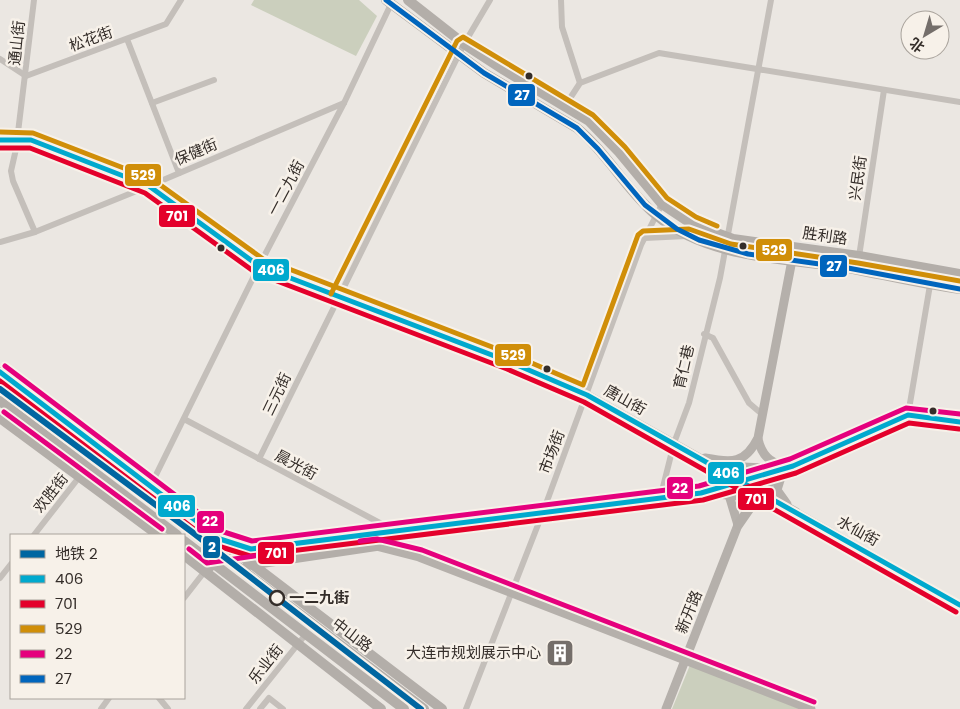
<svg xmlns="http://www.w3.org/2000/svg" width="960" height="709" font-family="Poppins,'Noto Sans SC',sans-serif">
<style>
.green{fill:#cbcfbd}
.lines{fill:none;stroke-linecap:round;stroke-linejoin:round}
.minor{stroke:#c4bfba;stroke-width:6}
.tertiary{stroke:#c4bfba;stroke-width:8}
.secondary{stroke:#b5b0ab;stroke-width:9}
.primary{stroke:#b3aea9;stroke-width:10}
.bus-1-casing{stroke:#f7f1e9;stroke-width:9}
.bus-2-casing{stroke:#f7f1e9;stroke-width:9}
.bus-3-casing{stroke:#f7f1e9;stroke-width:9}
.bus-4-casing{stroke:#f7f1e9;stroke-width:9}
.bus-5-casing{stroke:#f7f1e9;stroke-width:9}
.bus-1{stroke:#00a9ce;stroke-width:5}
.bus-2{stroke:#e4002b;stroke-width:5}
.bus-3{stroke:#d08e08;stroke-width:5}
.bus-4{stroke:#e5007d;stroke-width:5}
.bus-5{stroke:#0065bd;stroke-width:5}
.metro-1-casing{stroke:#f7f1e9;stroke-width:10}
.metro-1{stroke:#0066a1;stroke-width:6}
.bus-dot{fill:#342d29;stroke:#f7f1e9;stroke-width:2}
.stop-dot{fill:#f7f1e9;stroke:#342d29;stroke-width:2.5}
.labels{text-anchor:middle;stroke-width:5;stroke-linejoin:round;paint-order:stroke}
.street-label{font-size:15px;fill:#342d29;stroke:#f7f1e9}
.stop-label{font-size:15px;font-weight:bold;fill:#342d29;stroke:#f7f1e9;text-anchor:start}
.poi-label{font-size:15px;fill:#342d29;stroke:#f7f1e9;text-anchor:end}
.line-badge{stroke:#f7f1e9;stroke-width:2}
.badge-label{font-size:14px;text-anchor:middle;font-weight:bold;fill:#fff}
</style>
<rect width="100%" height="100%" fill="#ebe7e2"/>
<g class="green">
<polygon points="254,0 359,0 377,16 356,56 251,5"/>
<polygon points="690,665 800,709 672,709"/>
</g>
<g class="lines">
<g class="minor">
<polyline points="34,0 16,149 11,171 13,181 35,232"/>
<polyline points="561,0 562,27 580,83"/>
<polyline points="127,39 179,173"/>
<polyline points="0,59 26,76 166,24 181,0"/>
<polyline points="152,103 214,80"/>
<polyline points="565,106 580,83 659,53 960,102"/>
<polyline points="645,238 686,236"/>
<polyline points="0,242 35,232 149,186 344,103"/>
<polyline points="857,270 884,90"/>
<polyline points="704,334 713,338 749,403 763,415"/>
<polyline points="908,415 930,285"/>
<polyline points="184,419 395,531"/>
<polyline points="259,459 464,44 490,0"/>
<polyline points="149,489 259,266 344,103 392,2"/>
<polyline points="660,499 674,443 689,403 720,278 771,0"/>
<polyline points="34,535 87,467"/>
<polyline points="0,578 11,564"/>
<polyline points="184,598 205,571"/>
<polyline points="159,698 168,709"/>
<polyline points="101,709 109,698"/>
<polyline points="246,709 306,634"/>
<polyline points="260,709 269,698 283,709"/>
<polyline points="466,709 543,512 641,245 662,204"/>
</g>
<polyline class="tertiary" points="796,512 960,605"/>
<g class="secondary">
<polyline points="0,140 31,140 149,186 259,266 344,300 510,362 587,395 796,512"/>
<path d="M758 439C761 452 768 463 783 465"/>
<path d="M705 458C732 463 745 464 758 438L792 260"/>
<polyline points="724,466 763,468 779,467"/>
<polyline points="713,470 726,485 738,525"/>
<polyline points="785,473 781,477 777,490 787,504"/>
<polyline points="705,493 762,498"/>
<polyline points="376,546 419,557 811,709"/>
<polyline points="666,709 738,525"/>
</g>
<g class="primary">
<path d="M386 0 484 73 577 128C608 154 626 190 656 215 708 259 784 258 848 268 885 275 922 284 960 289"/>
<polyline points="408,0 464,44 504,70 589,121 619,152 662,204 692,224 733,239 859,256 960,274"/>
<polyline points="0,372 442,709"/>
<polyline points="0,385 424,709"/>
<polyline points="0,401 177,535"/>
<polyline points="0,418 158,535"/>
<polyline points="738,525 765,486 783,472"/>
<polyline points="184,541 404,709"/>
<polyline points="184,555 381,709"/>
<polyline points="248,565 376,546"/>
<polyline points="205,571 224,555 251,549 701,493 793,466 908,415 960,422"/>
</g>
<defs>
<g id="bus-1">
<polyline points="0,140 31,140 149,186 259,266 510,362 587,395 960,605"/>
<polyline points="0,372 220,539 251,549 701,493 793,466 908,415 960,422"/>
</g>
<g id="bus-2">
<polyline points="0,148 30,148 145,193 256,273 507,369 584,402 956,612"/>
<polyline points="0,381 215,545 250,556 703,500 796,473 909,423 959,429"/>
</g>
<g id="bus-3">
<polyline points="0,132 33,133 152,179 263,259 513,355 583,385 638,235 643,231 689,229 731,244 858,263 960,281"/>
<polyline points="331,294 457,41 463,37 593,115 625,147 667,198 696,217 717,226"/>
</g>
<g id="bus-4">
<polyline points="5,366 224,532 252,541 699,486 790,459 906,408 960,414"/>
<polyline points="4,412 162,529"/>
<polyline points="360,541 377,539 422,550 814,702"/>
<polyline points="189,549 207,563 275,553"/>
</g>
<polyline id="bus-5" points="386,0 484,73 577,128 598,149 645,205 677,229 699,240 748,254 848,268 960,289"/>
</defs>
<use href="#bus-1" class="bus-1-casing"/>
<use href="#bus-2" class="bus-2-casing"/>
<use href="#bus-3" class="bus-3-casing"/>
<use href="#bus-4" class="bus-4-casing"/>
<use href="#bus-5" class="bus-5-casing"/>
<use href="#bus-1" class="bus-1"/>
<use href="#bus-2" class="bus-2"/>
<use href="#bus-3" class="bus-3"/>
<use href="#bus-4" class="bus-4"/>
<use href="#bus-5" class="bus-5"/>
<defs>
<polyline id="metro-1" points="0,389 192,532 421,709"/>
</defs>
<use href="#metro-1" class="metro-1-casing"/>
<use href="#metro-1" class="metro-1"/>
</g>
<defs>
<symbol id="building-square" viewBox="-11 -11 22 22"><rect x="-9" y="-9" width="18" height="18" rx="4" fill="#746e6a" stroke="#f7f1e9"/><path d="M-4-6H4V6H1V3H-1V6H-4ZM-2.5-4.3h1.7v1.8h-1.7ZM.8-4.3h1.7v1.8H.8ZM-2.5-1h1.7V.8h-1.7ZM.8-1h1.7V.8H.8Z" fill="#fff"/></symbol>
</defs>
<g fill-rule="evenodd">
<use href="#building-square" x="544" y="637" width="32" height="32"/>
</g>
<g class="bus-dot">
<circle cx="529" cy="76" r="4.5"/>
<circle cx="743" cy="246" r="4.5"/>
<circle cx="221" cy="248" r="4.5"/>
<circle cx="547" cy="369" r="4.5"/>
<circle cx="933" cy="411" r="4.5"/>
</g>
<circle class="stop-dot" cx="277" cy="598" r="7"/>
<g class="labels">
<g class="street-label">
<text transform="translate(91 39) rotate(-20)" y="5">松花街</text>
<text transform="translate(17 43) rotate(-84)" y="5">通山街</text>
<text transform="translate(196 152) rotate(-23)" y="5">保健街</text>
<text transform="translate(858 178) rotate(-82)" y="5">兴民街</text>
<text transform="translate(286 188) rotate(-62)" y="5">一二九街</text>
<text transform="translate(825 236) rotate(8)" y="5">胜利路</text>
<text transform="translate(684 367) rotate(-77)" y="5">育仁巷</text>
<text transform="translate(277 394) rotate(-64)" y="5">三元街</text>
<text transform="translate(625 400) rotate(29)" y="5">唐山街</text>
<text transform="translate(552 452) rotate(-69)" y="5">市场街</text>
<text transform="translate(296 465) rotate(28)" y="5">晨光街</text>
<text transform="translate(51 493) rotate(-52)" y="5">欢胜街</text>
<text transform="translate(858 531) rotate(29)" y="5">水仙街</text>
<text transform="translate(689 612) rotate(-68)" y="5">新开路</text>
<text transform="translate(352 635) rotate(37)" y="5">中山路</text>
<text transform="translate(266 664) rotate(-52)" y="5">乐业街</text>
</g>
<g class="stop-label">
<text x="289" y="603">一二九街</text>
</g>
<g class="poi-label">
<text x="541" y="658">大连市规划展示中心</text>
</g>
</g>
<g class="line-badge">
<rect x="507" y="83" width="29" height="24" rx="5" fill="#0065bd"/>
<rect x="124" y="163" width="38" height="24" rx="5" fill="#d08e08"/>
<rect x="158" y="204" width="38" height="24" rx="5" fill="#e4002b"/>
<rect x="755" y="238" width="38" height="24" rx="5" fill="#d08e08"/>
<rect x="819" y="254" width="29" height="24" rx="5" fill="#0065bd"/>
<rect x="252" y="258" width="38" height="24" rx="5" fill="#00a9ce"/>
<rect x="494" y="343" width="38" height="24" rx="5" fill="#d08e08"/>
<rect x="707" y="461" width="38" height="24" rx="5" fill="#00a9ce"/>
<rect x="666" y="476" width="28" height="24" rx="5" fill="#e5007d"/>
<rect x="737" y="487" width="38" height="24" rx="5" fill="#e4002b"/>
<rect x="157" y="494" width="39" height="24" rx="5" fill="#00a9ce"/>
<rect x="196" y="510" width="29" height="24" rx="5" fill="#e5007d"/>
<rect x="202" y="535" width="19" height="24" rx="5" fill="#0066a1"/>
<rect x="257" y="541" width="38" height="24" rx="5" fill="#e4002b"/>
</g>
<g class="badge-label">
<text x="522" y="100">27</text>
<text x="143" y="180">529</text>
<text x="177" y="221">701</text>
<text x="774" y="255">529</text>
<text x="834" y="271">27</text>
<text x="271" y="275">406</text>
<text x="513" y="360">529</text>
<text x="726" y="478">406</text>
<text x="680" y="493">22</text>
<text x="756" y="504">701</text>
<text x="177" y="511">406</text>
<text x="210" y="526">22</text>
<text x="212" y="552">2</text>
<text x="276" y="558">701</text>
</g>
<rect x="10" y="534" width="175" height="165" fill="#f7f1e9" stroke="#a9a39c"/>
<rect x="20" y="550" width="25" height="8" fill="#0066a1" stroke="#a9a39c"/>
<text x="55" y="559" font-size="15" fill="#342d29">地铁 2</text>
<rect x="20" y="575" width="25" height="8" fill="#00a9ce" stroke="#a9a39c"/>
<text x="55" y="584" font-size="15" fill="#342d29">406</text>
<rect x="20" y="600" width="25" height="8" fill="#e4002b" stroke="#a9a39c"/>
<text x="55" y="609" font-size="15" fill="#342d29">701</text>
<rect x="20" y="625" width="25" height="8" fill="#d08e08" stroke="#a9a39c"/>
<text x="55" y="634" font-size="15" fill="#342d29">529</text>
<rect x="20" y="650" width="25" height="8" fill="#e5007d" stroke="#a9a39c"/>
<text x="55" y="659" font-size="15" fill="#342d29">22</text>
<rect x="20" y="675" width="25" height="8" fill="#0065bd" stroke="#a9a39c"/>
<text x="55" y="684" font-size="15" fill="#342d29">27</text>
<g transform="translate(925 35) rotate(218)"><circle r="24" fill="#f7f1e9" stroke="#a9a39c"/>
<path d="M0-4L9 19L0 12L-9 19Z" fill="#746e6a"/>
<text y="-8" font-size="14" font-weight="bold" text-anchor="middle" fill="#342d29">北</text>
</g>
</svg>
